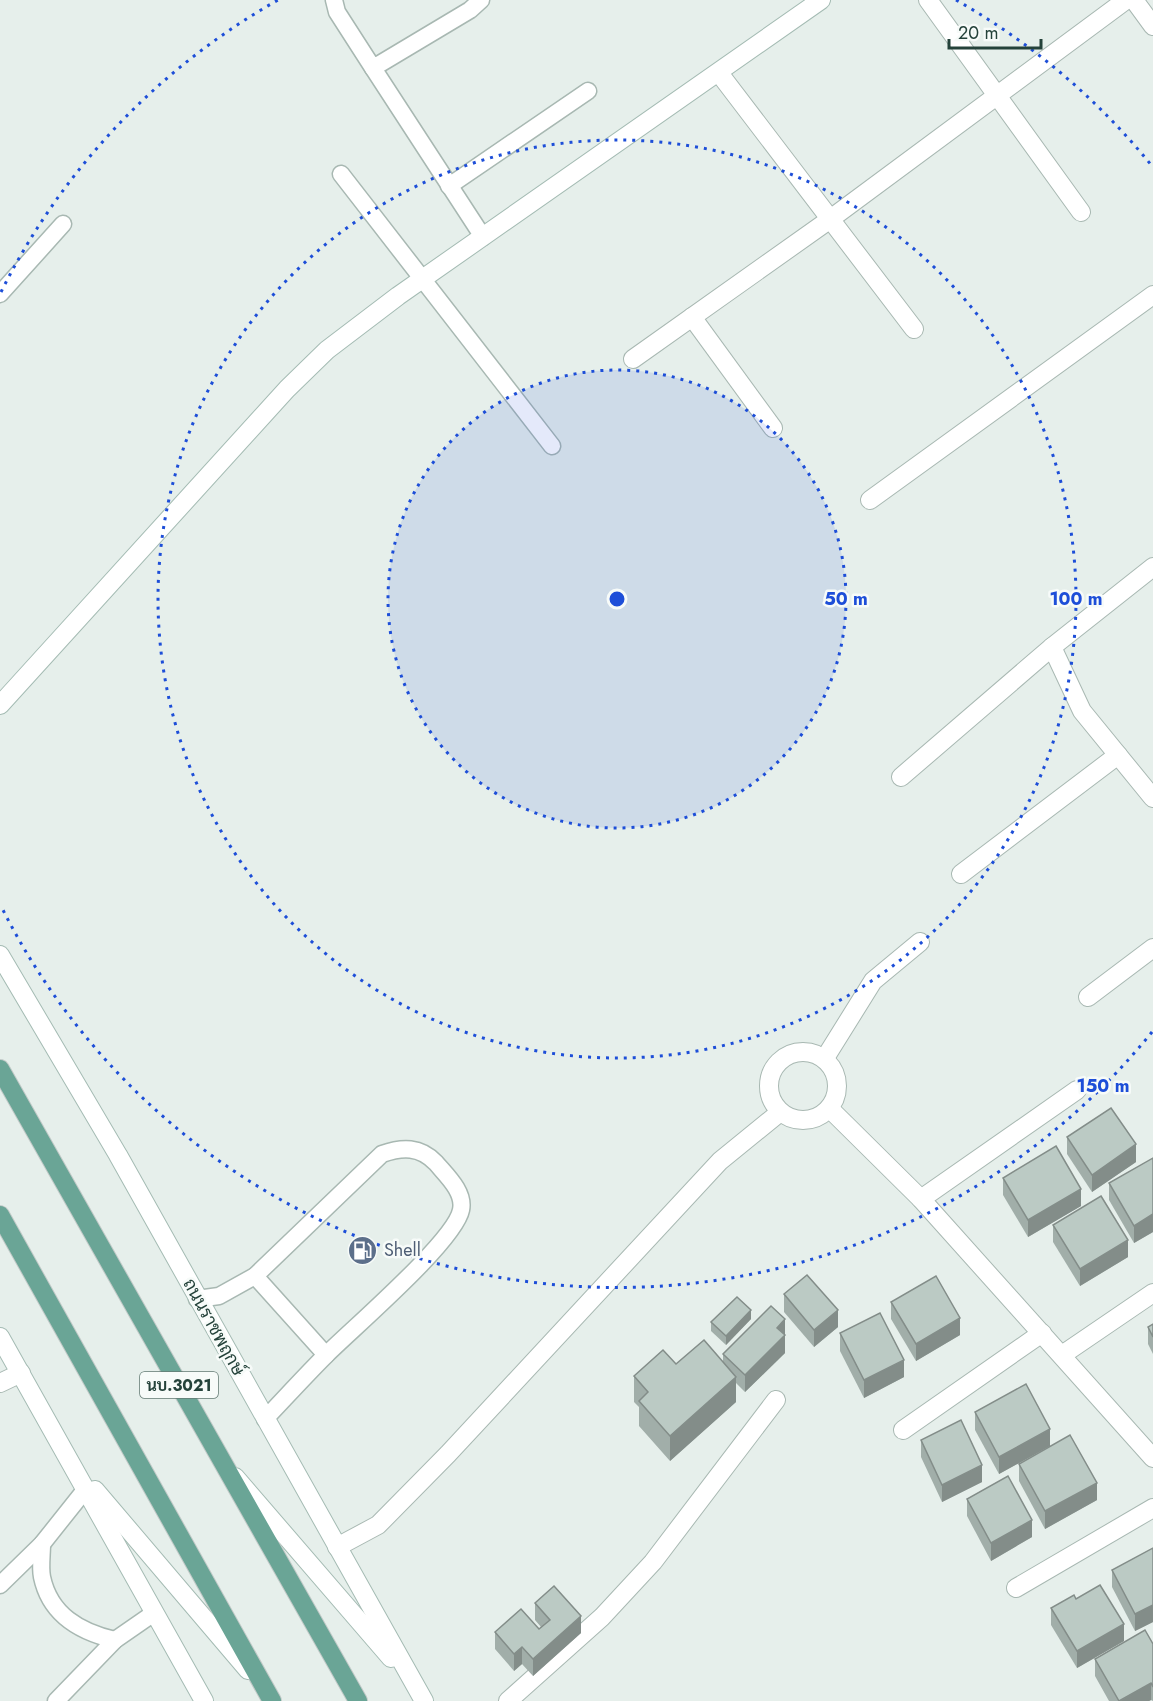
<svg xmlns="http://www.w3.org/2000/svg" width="1153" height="1701" font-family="Jost,Sarabun,sans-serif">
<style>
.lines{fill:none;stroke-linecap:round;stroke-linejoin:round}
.lane-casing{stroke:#a8b8b2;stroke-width:19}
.street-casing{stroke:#a8b8b2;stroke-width:20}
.secondary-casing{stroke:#a4bbb3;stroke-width:20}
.primary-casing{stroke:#c2cac8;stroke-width:20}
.lane{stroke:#fff;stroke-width:16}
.street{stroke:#fff;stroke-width:18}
.secondary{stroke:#fff;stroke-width:18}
.primary{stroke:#6aa596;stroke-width:18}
.wall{fill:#a1aea9}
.shaded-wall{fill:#838d89}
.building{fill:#bbcac4;stroke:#838d89;stroke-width:1.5}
.ring{fill:none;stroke:#1d4ed8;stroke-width:3;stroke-dasharray:3 6}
.labels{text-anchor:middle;stroke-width:5;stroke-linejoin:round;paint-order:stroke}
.shield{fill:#f7fbf9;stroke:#637a73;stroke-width:1.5}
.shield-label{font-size:16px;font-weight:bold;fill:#24423a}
.service-label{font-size:18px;fill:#4e5e75;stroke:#f7fbf9;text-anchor:start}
.street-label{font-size:18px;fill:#24423a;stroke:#f7fbf9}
.centre{fill:#1d4ed8;stroke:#f7fbf9;stroke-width:3}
.ring-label{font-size:18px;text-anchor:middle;font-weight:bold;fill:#1d4ed8;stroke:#f7fbf9;stroke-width:5;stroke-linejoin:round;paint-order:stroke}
</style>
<rect width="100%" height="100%" fill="#e6efeb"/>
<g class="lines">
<defs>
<g id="lane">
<polyline points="334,0 337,12 373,68 470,10 481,0"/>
<polyline points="373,68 483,237"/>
<polyline points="341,174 552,446"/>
<polyline points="449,186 588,91"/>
<polyline points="0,294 63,224"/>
<polyline points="255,1276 326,1355"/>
<path d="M197 1299 219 1296 255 1276 382 1154C402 1147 420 1146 436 1163 446 1175 465 1192 461 1210 455 1241 352 1329 325 1356 305 1376 285 1398 265 1419"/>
<path d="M42 1544C42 1554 40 1567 42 1577 50 1615 80 1632 115 1640"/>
<polyline points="0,1585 42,1544 85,1490"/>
<polyline points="56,1701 115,1640 154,1613"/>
</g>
<g id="street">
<polyline points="928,0 1081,212"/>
<polyline points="1134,0 1153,26"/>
<polyline points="719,73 914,329"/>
<polyline points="692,317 773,428"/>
<polyline points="633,359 829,220 1126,0"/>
<polyline points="870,500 1153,295"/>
<polyline points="1052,647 1082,711 1153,798"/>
<polyline points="901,777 1052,647 1153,567"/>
<polyline points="961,874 1118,755"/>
<polyline points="1088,997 1153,948"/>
<circle cx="803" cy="1086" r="34"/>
<polyline points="825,1058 873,981 920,942"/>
<polyline points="830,1109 921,1199 1153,1458"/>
<polyline points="921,1199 1077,1090"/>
<polyline points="1062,1355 1153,1293"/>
<polyline points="0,1383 21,1373"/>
<polyline points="903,1430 1042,1333"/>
<polyline points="337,1547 378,1525 448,1454 720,1161 779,1113"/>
<polyline points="1016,1588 1153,1508"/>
<polyline points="508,1701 602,1617 653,1562 776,1400"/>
</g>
<g id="secondary">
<polyline points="0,705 287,389 327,350 398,296 821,0"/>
<polyline points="0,955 118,1155 424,1701"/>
<polyline points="0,1337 204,1701"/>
<polyline points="235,1477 391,1658"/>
<polyline points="95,1490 248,1670"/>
</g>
<g id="primary">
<polyline points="0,1069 358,1701"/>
<polyline points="0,1215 272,1701"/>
</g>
</defs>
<use href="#lane" class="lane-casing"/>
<use href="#street" class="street-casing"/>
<use href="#secondary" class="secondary-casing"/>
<use href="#primary" class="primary-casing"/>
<use href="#lane" class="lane"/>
<use href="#street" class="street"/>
<use href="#secondary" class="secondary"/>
<use href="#primary" class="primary"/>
</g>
<g class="wall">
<polygon points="1067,1137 1136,1162 1092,1192 1067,1154"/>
<polygon points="1153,1158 1153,1232 1134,1243 1109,1200 1109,1183"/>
<polygon points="1003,1178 1081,1206 1028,1237 1003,1195"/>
<polygon points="1053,1225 1128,1257 1080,1286 1053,1242"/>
<polygon points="784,1294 838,1327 814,1347 784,1312"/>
<polygon points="891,1302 960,1335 916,1361 891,1319"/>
<polygon points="751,1319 726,1345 711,1331 711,1322"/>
<polygon points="785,1319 785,1353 745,1392 736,1383 736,1402 670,1461 639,1426 639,1407 634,1402 634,1376 676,1364 723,1362 723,1354"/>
<polygon points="1153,1324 1153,1354 1148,1344 1148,1327"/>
<polygon points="840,1333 904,1377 864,1398 840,1351"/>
<polygon points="975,1412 1050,1446 999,1474 975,1430"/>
<polygon points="921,1440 982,1482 942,1502 921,1457"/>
<polygon points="1019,1464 1097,1500 1045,1529 1019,1481"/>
<polygon points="967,1499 1032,1537 991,1561 967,1516"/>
<polygon points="1153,1548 1153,1622 1135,1631 1112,1587 1112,1570"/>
<polygon points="1076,1599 1124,1641 1077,1668 1051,1625 1051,1608"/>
<polygon points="535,1603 581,1633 533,1676 522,1664 514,1671 495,1649 495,1632 539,1629 541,1627 535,1620"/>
<polygon points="1153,1644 1153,1701 1151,1700 1149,1701 1109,1701 1095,1676 1095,1659"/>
</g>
<g class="shaded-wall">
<polygon points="1136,1144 1136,1162 1092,1192 1092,1175"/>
<polygon points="1081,1189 1081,1206 1028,1237 1028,1220"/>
<polygon points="1153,1214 1153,1232 1134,1243 1134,1226"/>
<polygon points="1128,1240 1128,1257 1080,1286 1080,1269"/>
<polygon points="751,1310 751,1319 726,1345 726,1336"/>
<polygon points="838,1310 838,1327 814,1347 814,1330"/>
<polygon points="960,1318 960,1335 916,1361 916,1344"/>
<polygon points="785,1319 785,1353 745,1392 745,1375 777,1328"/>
<polygon points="904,1360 904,1377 864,1398 864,1380"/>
<polygon points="736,1377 736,1402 670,1461 670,1436"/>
<polygon points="1050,1429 1050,1446 999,1474 999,1457"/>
<polygon points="982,1465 982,1482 942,1502 942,1485"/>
<polygon points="1097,1483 1097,1500 1045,1529 1045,1511"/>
<polygon points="1032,1520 1032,1537 991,1561 991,1543"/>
<polygon points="1153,1605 1153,1622 1135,1631 1135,1614"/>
<polygon points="581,1616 581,1633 533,1676 533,1659"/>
<polygon points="1124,1624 1124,1641 1077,1668 1077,1651"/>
<polygon points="522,1647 522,1664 514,1671 514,1654"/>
<polygon points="1151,1683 1151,1700 1149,1701 1120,1701"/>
</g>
<g class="building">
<polygon points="1111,1108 1136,1144 1092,1175 1067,1137"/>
<polygon points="1056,1146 1081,1189 1028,1220 1003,1178"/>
<polygon points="1153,1158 1153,1214 1134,1226 1109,1183"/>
<polygon points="1101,1196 1128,1240 1080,1269 1053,1225"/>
<polygon points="807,1275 838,1310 814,1330 784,1294"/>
<polygon points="936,1276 960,1318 916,1344 891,1302"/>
<polygon points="737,1297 751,1310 726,1336 711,1322"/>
<polygon points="771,1306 785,1319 777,1328 785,1335 745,1375 723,1354"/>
<polygon points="880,1313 904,1360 864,1380 840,1333"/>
<polygon points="1153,1324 1153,1337 1148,1327"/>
<polygon points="704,1340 736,1377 670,1436 639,1401 648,1392 634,1376 663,1350 676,1364"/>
<polygon points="1026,1384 1050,1429 999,1457 975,1412"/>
<polygon points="961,1420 982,1465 942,1485 921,1440"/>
<polygon points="1070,1435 1097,1483 1045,1511 1019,1464"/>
<polygon points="1008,1476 1032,1520 991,1543 967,1499"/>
<polygon points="1153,1548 1153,1605 1135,1614 1112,1570"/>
<polygon points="1100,1585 1124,1624 1077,1651 1051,1608 1074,1595 1076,1599"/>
<polygon points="554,1586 581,1616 533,1659 522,1647 514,1654 495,1632 521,1609 539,1629 550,1620 535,1603"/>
<polygon points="1145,1630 1153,1644 1153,1687 1151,1683 1119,1701 1095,1659"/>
</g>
<circle cx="617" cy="599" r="229" fill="#1d4ed8" fill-opacity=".12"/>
<g class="ring">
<circle cx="617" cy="599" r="229"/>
<circle cx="617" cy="599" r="459"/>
<path d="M1152 1032A688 688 0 0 1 1 906M1 292A688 688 0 0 1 278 0M956 0A688 688 0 0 1 1152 166"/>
</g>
<defs>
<symbol id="fuel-disc" viewBox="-11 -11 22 22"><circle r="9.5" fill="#5c6f8a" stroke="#f7fbf9"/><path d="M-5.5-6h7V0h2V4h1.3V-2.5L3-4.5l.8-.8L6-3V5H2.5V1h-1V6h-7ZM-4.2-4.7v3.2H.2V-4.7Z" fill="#fff"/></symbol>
</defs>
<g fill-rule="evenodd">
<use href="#fuel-disc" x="346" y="1234" width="33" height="33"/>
</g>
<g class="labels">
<rect class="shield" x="140" y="1372" width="78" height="26" rx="4.5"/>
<g class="shield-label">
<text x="179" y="1391">นบ.3021</text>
</g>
<g class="service-label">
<text x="384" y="1256">Shell</text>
</g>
<g class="street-label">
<text transform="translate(214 1327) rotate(61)" y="6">ถนนราชพฤกษ์</text>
</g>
</g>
<circle cx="617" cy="599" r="9" class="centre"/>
<g class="ring-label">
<text x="846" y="605">50 m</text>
<text x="1076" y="605">100 m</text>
<text x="1103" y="1092">150 m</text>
</g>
<path d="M949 39v9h92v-9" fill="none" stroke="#24423a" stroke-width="3"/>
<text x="958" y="39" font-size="18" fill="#24423a" stroke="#f7fbf9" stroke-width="4.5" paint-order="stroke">20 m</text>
</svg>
